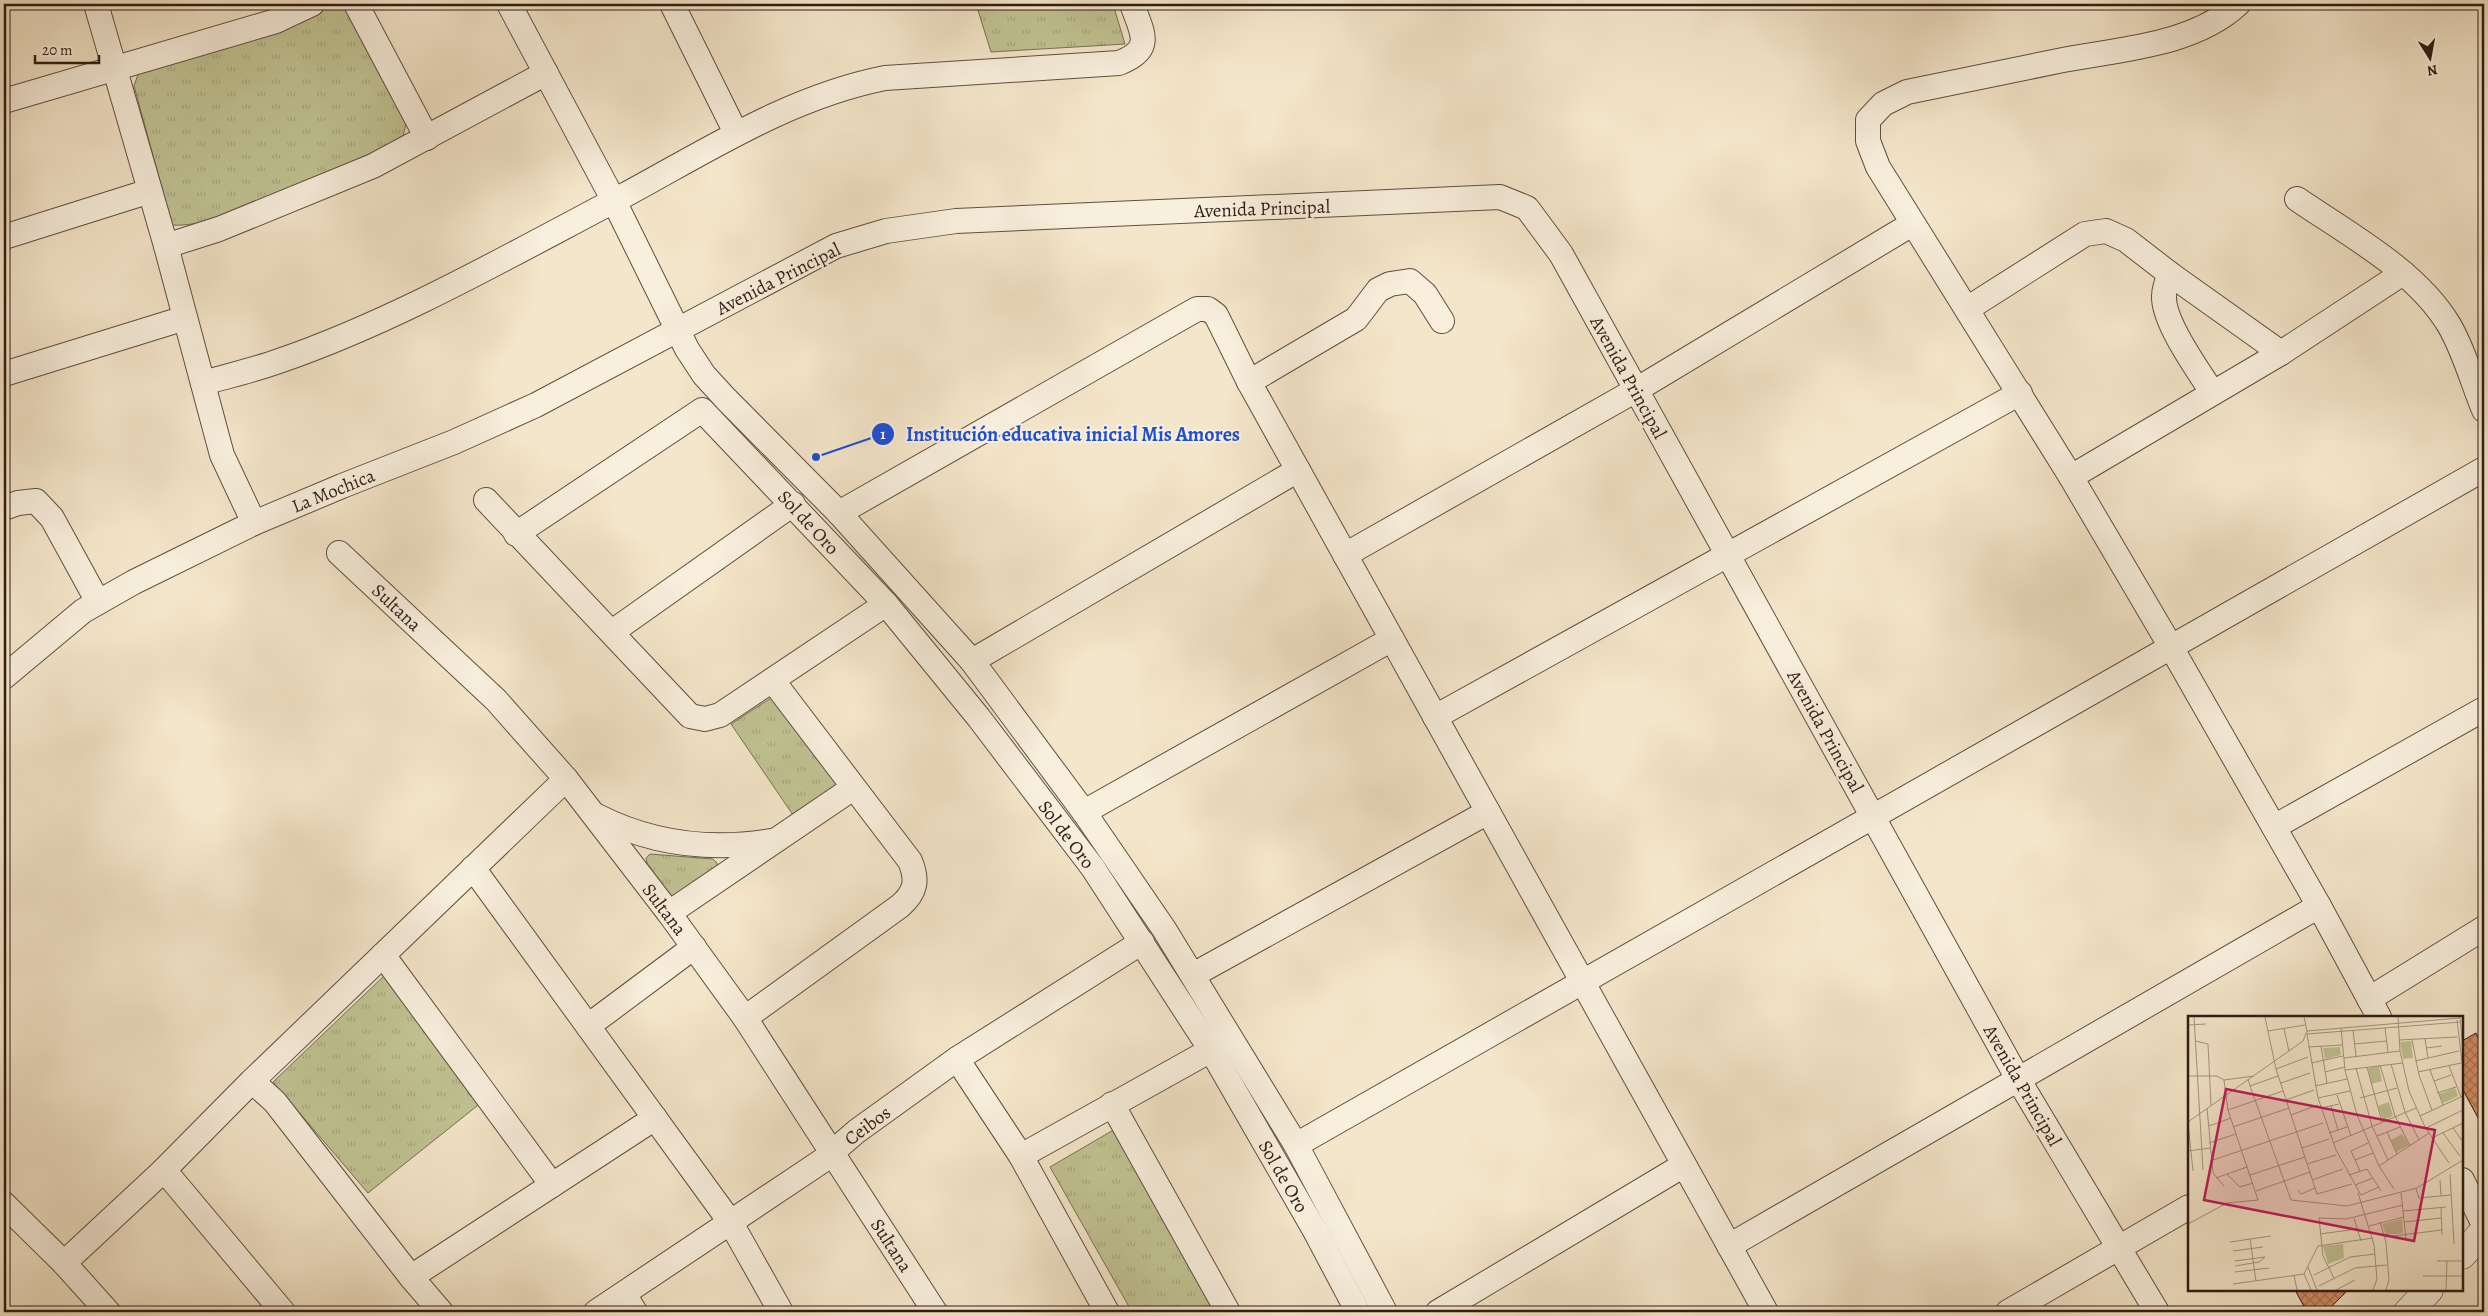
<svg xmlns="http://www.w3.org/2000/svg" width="2488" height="1316" font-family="Alegreya,serif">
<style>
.park{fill:url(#park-tufts);stroke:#787052}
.building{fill:url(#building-cross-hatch);stroke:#301c12}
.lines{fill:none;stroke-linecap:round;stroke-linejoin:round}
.street-casing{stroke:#614e40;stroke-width:26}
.secondary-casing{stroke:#301c12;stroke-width:29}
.street{stroke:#f8efdd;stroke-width:24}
.secondary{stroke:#f8efdd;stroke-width:28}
.labels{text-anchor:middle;stroke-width:4;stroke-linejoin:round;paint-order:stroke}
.street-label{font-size:19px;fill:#301c12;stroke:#f8efdd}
.inset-road{fill:none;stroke:#a69580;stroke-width:1}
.view{fill:#c2185b;fill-opacity:0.15;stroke:#c2185b;stroke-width:2.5}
.inset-edge{fill:none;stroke:#301c12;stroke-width:2.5}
.leader{fill:none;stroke:#1d4ed8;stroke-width:2}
.callout-dot{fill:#1d4ed8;stroke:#f8efdd;stroke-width:2}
.mark-label{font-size:15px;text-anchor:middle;font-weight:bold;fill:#fff}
.callout-label{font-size:20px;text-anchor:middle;font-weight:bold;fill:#1d4ed8;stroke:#f8efdd;stroke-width:4;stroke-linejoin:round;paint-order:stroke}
</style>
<defs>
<pattern id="park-tufts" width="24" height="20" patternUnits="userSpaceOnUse" patternTransform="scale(1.25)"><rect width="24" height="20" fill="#c1c393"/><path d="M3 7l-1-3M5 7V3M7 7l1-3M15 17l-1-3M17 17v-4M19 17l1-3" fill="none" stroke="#a6a77e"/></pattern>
<pattern id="building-cross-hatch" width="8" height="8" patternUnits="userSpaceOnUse" patternTransform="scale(1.25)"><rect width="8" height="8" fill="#d28e67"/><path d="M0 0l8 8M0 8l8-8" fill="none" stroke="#ab7353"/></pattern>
</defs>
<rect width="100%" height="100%" fill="#f4e6ca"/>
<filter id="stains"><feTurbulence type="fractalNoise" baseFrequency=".004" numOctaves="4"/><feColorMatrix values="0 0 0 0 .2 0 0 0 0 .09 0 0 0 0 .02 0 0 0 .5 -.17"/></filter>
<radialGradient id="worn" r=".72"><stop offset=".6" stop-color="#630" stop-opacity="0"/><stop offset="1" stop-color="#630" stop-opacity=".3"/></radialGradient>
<g class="park">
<path d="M333 4 345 5 406 124 402 140C354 161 306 182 257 202 231 212 201 227 172 225L134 86 140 69 280 29Z"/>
<polygon points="976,4 1113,4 1125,44 991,52"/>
<polygon points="771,698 840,782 793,815 731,724"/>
<polygon points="650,854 713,859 717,863 717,869 673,896 669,895 647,863 646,858"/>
<polygon points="386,974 482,1102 368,1193 273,1082"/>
<polygon points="1122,1125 1228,1312 1132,1312 1050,1167"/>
</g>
<g class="building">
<polygon points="2476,1033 2484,1049 2484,1129 2462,1088 2462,1041"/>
<polygon points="2295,1290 2348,1290 2326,1312 2307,1312"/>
</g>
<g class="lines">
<defs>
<g id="street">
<polyline points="96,4 166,246 222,455 254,523"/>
<polyline points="356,4 427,138"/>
<polyline points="509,4 614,201 687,349 704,375 726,399 839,513 972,661 1084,812 1164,929 1296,1145 1385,1312"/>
<polyline points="672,4 736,133"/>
<path d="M2238 4C2194 45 2121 49 2063 60 2011 71 1959 81 1907 92L1883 104 1868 120V141L1878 167 2071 477 2171 647 2319 906 2379 1017"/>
<polyline points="4,101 276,21 312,4"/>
<path d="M2297 199C2348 234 2417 271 2449 325 2464 350 2473 384 2484 410"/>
<polyline points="4,237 150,191"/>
<polyline points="166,246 219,229 373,166 546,73"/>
<path d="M2170 274C2167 281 2164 288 2164 296 2163 322 2198 370 2212 392"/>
<polyline points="1967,309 2085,234 2106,231 2126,240 2170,274 2281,353"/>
<polyline points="4,374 185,318"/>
<polyline points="1249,382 1356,319 1378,290 1390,284 1410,281 1425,294 1442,321"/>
<path d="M203 383C228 376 254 370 279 361 398 320 514 253 625 195 710 149 790 97 885 78L1119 63C1155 49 1142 33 1132 4"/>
<polyline points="2071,477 2281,353 2403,273"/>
<polyline points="486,500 690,716 705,719 720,715 886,604"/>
<polyline points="4,508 18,503 36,501 52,518 98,602"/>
<polyline points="839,513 1197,309 1208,309 1216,315 1249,382 1766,1312"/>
<polyline points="516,534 702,410 886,604 979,718 1093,868 1211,1050 1314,1229 1358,1312"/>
<polyline points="339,553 496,700 566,779 669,913 745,1018 935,1312"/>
<polyline points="1345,555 1636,390 1912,224"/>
<polyline points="612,632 793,504"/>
<polyline points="972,661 1298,470"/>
<polyline points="4,677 83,611 134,582 254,523 342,486 454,442 536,405 836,246 886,231 956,221 1500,197 1527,208 1561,254 2018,1079 2157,1312"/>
<polyline points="1435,717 2020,393"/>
<polyline points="1084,812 1392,639"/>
<path d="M597 816C652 844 710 851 771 841"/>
<polyline points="2274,827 2484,709"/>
<polyline points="473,868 731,1223 781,1312"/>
<polyline points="669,913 853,788"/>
<polyline points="383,955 552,1185"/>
<polyline points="1193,975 1488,812"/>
<polyline points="2369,999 2484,928"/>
<path d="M745 1018 900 906C916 892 918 880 910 861L773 681"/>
<polyline points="588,1026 694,947"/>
<polyline points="957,1059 1021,1156 1107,1312"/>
<polyline points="252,1081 275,1102 411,1277 441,1312"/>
<polyline points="1112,1104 1228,1312"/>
<polyline points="1296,1145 2484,469"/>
<polyline points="1021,1156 1211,1050"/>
<polyline points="164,1170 283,1312"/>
<polyline points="2462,1180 2484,1225"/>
<polyline points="4,1204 64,1263 108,1312"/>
<polyline points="1729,1246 2319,906"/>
<polyline points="64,1263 164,1170 252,1081 566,779"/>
<polyline points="411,1277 655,1118"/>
<polyline points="624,1294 635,1312"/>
<polyline points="596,1312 822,1161 857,1131 957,1059 1142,942"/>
<polyline points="1438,1312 1684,1165"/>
<polyline points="2008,1312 2189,1207"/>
</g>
<g id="secondary">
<polyline points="2462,1255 2484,1231"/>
<polyline points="2408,1312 2429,1290"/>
</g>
</defs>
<use href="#street" class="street-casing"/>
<use href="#secondary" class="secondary-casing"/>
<use href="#street" class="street"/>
<use href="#secondary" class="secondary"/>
</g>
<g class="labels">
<g class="street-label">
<text transform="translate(1262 208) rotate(-2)" y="7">Avenida Principal</text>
<text transform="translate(778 278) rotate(-27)" y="7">Avenida Principal</text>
<text transform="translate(1629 377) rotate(61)" y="7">Avenida Principal</text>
<text transform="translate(333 490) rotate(-22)" y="7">La Mochica</text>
<text transform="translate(809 522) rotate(47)" y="7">Sol de Oro</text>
<text transform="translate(397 607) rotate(43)" y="7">Sultana</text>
<text transform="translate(1826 731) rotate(61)" y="7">Avenida Principal</text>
<text transform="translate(1067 834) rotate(53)" y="7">Sol de Oro</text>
<text transform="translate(665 909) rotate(53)" y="7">Sultana</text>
<text transform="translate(2023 1085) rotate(60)" y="7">Avenida Principal</text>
<text transform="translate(867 1125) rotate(-37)" y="7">Ceibos</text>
<text transform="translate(1284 1176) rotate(60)" y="7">Sol de Oro</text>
<text transform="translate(892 1245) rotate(57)" y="7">Sultana</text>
</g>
</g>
<g transform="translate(2188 1016)">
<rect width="275" height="275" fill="#f4e6ca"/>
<path d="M223 25 225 42 215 43 212 26ZM152 31 153 39 137 43 135 32ZM191 50 194 65 183 68 180 52ZM267 72 270 80 255 87 251 78ZM201 86 205 100 195 104 190 90ZM214 118 221 129 209 136 203 124ZM214 203 215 217 198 219 194 208ZM155 228 156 242 140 248 135 230Z" fill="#c1c393"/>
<path class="inset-road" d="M6 1 15 154M77 1 88 53 129 178 164 168M116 1 119 15 272 2M210 1 212 35 221 75 237 111 261 147M272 1 275 34M269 4 275 54M0 9 18 8M153 12 157 54 169 99 191 150 206 173M197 12 200 36M96 13 101 35M165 14 168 40M80 15 117 9M237 23 240 42M211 24 269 21M224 24 231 59 244 94M7 25 20 28 23 89M166 28 199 25M133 30 139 67M120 31 154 29M238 32 254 30M156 42 212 35M227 45 271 35M123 47 155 40M203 48 217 96 231 124M192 49 207 100 222 130M261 50 273 81M179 51 194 106M168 52 184 110 200 144M88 53 120 41M157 54 215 47M242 54 255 89M137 56 157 51M230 56 273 47M60 63 62 70 90 60M246 65 263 59M93 67 122 57M62 70 103 184 159 190 229 172 275 144M127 70 159 63M249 77 268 71M149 79 163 120M130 82 162 75M172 82 209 72M98 84 126 74M143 90 150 114M0 91V60H29L36 64 66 60M19 92 25 157 36 170M133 92 151 88M40 94 95 75M103 99 130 89M232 100 275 80M0 106 115 25 119 15M0 107 5 155M21 110 43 102M45 111 101 92M238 112 275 94M265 112 275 126M199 116 209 138M141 117 159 111M255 117 272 140M189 120 212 111M244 122 275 107M21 127 48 118M145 127 228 92M114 132 141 123M0 135 22 132M167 144 185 137M22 145 135 107M119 148 148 139M191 150 241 117M172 155 163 135 180 127M39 158 52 171 65 167M262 158 266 228M62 159 117 141M161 159 179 153 193 175M28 162 59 151M124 164 155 153M252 164 253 180M167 169 185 162M191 171 173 179 148 134 130 82 119 18 273 6M228 173 231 182 263 179M110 174 113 178 127 172M68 175 122 156M170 177 186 229 189 263 185 274M213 177 218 223M253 191 254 219M215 195 258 191M166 202 173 225M192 206 198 226 201 264 198 274M216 206 253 202M0 208 39 187 70 184 40 94 36 64M181 210 216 201M132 218 169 213M197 221 254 214M62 223 68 265M42 226 83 220M45 235 75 231M47 245 77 241M249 245H275M47 250 71 246 77 241M120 251 129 274M47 256 81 252M116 258 123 274M106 259 109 274M126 259 162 241 187 238M235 260H275M146 262 135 240 131 202 158 203 215 189M45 268 116 258 130 230 185 222M131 270 167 252 199 249M148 274 167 264M258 274 259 245"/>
<path class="view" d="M38 73 247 114 226 225 16 184Z"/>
<rect width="275" height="275" class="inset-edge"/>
</g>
<path class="leader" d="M816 457L883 434"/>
<g class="callout-dot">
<circle cx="816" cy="457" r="5"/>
<circle cx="883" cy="434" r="12"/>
</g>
<g class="mark-label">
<text x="883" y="439">1</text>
</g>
<g class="callout-label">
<text x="1073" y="441">Institución educativa inicial Mis Amores</text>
</g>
<rect width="2488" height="1316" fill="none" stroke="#f4e6ca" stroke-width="20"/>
<rect x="5" y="5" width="2478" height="1306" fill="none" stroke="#301c12" stroke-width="2.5"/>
<rect x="10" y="10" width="2468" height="1296" fill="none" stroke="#301c12"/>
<g transform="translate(2430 58) rotate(169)" stroke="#f8efdd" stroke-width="4" paint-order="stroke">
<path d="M0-4L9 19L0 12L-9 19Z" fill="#301c12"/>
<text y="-8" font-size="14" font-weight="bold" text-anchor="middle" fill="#301c12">N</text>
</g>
<path d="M35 55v8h64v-8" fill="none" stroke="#301c12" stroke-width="2.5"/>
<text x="42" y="55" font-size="15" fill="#301c12" stroke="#f8efdd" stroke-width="4" paint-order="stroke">20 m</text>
<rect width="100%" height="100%" filter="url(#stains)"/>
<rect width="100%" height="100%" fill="url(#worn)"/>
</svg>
